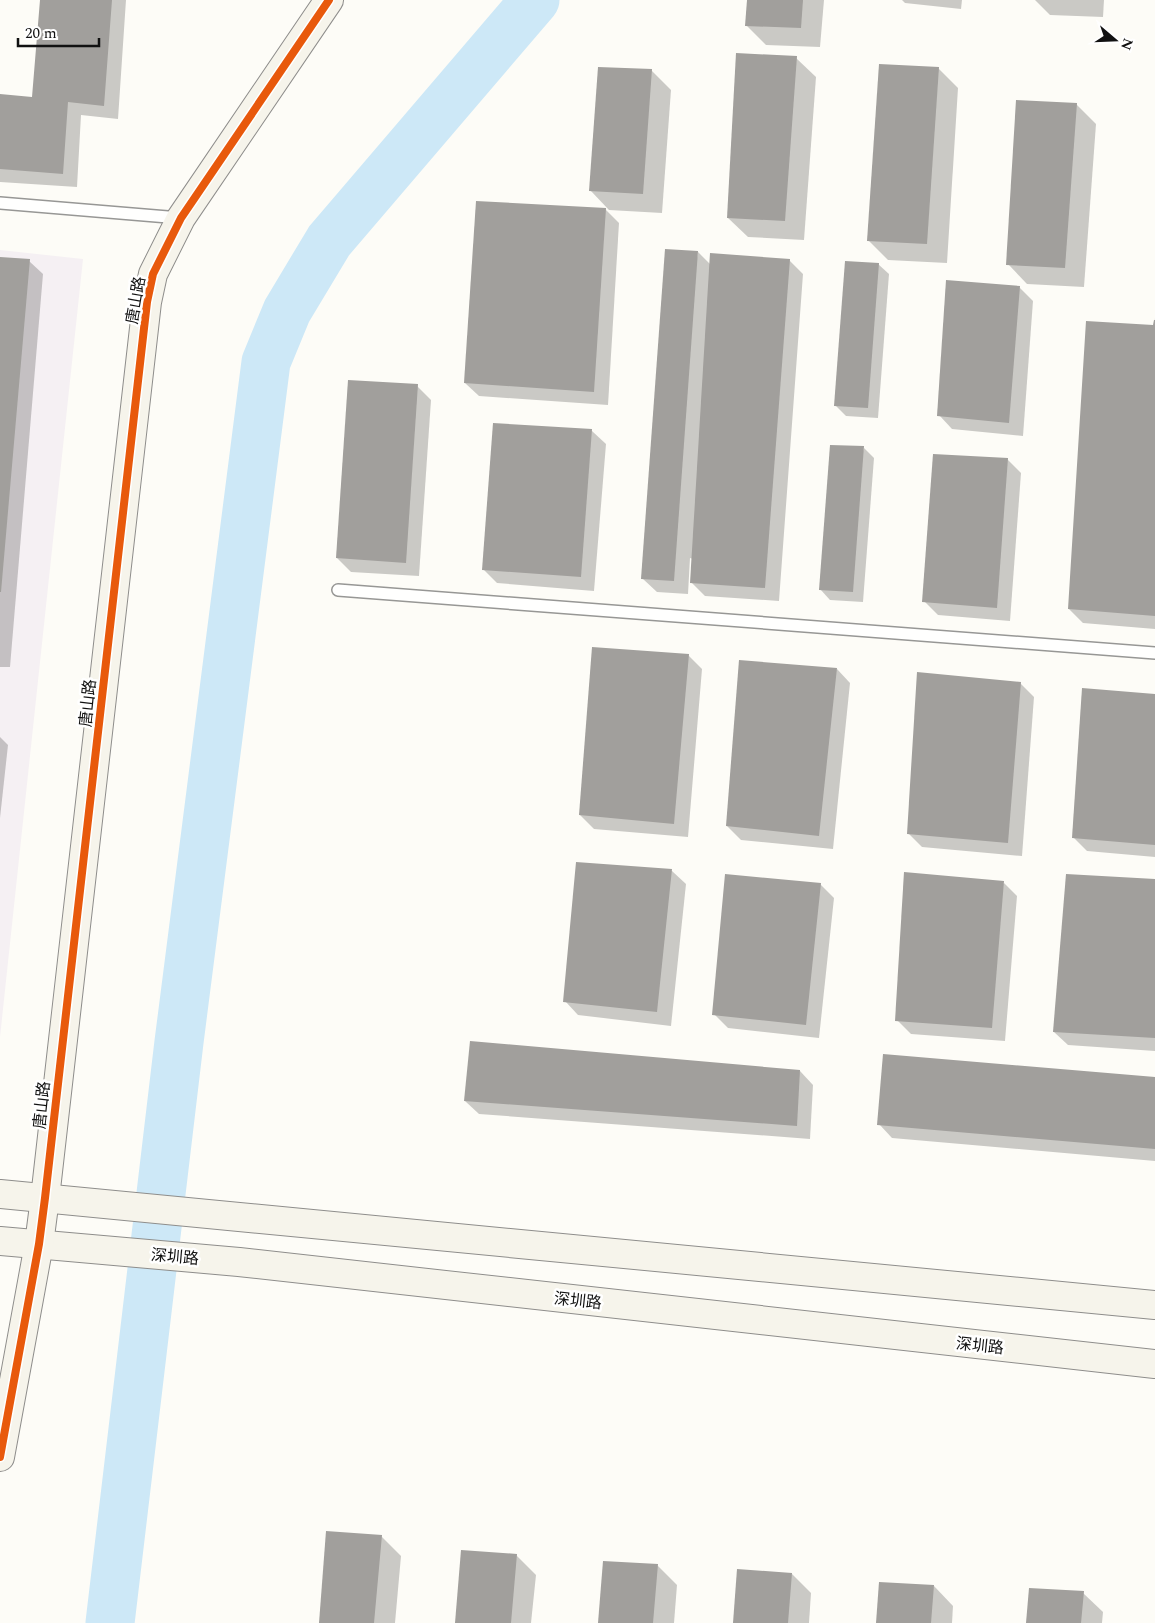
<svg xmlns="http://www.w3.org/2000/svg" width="1155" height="1623" font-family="Spectral,'Noto Sans SC',serif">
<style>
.industrial{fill:#f5f0f3}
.shadow{fill:#0003}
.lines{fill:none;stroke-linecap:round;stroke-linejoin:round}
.river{stroke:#cde8f7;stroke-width:49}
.building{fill:#a19f9c}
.lane-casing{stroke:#979795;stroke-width:14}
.secondary-casing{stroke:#8e8d8b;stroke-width:30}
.lane{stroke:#fffffe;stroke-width:11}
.secondary{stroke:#f6f4eb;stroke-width:28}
.cycleway-casing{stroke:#fff;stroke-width:11}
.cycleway{stroke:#e8590c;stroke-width:8}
.labels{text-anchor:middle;stroke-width:5;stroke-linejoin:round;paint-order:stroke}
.street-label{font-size:16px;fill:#111;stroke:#fff}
</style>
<rect width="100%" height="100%" fill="#fdfcf7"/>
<polygon class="industrial" points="0,250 83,259 0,1037"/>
<g class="shadow">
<polygon points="42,0 126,0 118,119 81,115 77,187 0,182 0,95 33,99"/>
<polygon points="748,0 824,0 820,47 766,45 747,26"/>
<polygon points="902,0 962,0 961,9 905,3"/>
<polygon points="1035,0 1104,0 1103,17 1050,15"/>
<polygon points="796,58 816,77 804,240 748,237 728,218"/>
<polygon points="938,68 958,88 947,263 888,260 869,241"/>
<polygon points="651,70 671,90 662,213 609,210 590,190"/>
<polygon points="1076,104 1096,124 1084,287 1027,284 1008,264"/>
<polygon points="605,209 619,223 608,405 479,396 465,383"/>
<polygon points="698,252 711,265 789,260 803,274 779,601 705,596 691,582 693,559 690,558 688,594 657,592 643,579"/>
<polygon points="0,258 29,261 43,274 10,667 0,667"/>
<polygon points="878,264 889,274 878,418 846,416 835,405"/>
<polygon points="1019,287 1033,301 1023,436 952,429 939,415"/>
<polygon points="1155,318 1155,629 1083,623 1069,609 1154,326"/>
<polygon points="417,386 431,400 419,576 351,572 337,558"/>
<polygon points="495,424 592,431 606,444 594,591 497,583 484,570"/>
<polygon points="864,448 874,458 863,602 830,600 820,589"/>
<polygon points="1007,459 1021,473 1010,621 938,615 924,601"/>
<polygon points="688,655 702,669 688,837 594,829 580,815"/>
<polygon points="837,669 850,683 833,849 741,840 727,826"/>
<polygon points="1020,683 1034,697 1022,856 922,847 908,833"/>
<polygon points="1155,695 1155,857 1087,851 1073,837"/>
<polygon points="0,737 8,745 0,818"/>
<polygon points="577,863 672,871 686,884 671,1026 578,1015 565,1001"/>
<polygon points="1155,881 1155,1051 1068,1045 1054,1032"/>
<polygon points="1004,883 1017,896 1005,1041 911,1034 897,1020"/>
<polygon points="820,884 834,898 819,1038 728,1028 714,1014"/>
<polygon points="800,1071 813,1085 810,1139 479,1114 465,1101"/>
<polygon points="1155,1078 1155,1161 892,1138 879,1124"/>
<polygon points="381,1536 401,1556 395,1623 320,1623"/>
<polygon points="516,1555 536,1575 531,1623 457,1623"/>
<polygon points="604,1562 658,1566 677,1585 674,1623 599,1623"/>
<polygon points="792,1574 811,1593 809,1623 734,1623"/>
<polygon points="934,1586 953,1606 952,1623 877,1623"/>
<polygon points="1083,1593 1103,1612 1102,1623 1027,1623"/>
</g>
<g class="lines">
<polyline class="river" points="110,1623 179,1042 266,362 287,311 329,241 535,0"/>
</g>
<g class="building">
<polygon points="40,0 112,0 104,106 68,102 63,174 0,169 0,94 32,97"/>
<polygon points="747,0 803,0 801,28 745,26"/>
<polygon points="736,53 797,56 785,221 727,218"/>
<polygon points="879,64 939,67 927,244 867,241"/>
<polygon points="598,67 652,69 643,194 589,191"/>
<polygon points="1016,100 1077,103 1065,268 1006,265"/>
<polygon points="476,201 606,208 594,392 464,383"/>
<polygon points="665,249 698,251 674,581 641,579"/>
<polygon points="710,253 790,259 765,588 690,583"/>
<polygon points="0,257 30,259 1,592 0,592"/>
<polygon points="845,261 879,263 868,408 834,406"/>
<polygon points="946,280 1020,286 1009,423 937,416"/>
<polygon points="1154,320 1155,320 1155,616 1068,609 1086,321 1153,325"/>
<polygon points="348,380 418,384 406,563 336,558"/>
<polygon points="493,423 592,429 581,577 482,570"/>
<polygon points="830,445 864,446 853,592 819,590"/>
<polygon points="933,454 1008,458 997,608 922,602"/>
<polygon points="592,647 689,654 674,824 579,815"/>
<polygon points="739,660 837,668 819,836 726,826"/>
<polygon points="917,672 1021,682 1008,843 907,834"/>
<polygon points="1082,688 1155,694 1155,845 1072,838"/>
<polygon points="576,862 672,869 657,1012 563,1002"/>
<polygon points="904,872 1004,881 992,1028 895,1021"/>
<polygon points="725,874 821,883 806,1025 712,1015"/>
<polygon points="1066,874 1155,879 1155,1038 1053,1032"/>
<polygon points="470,1041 800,1070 797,1126 464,1101"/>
<polygon points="883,1054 1155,1077 1155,1149 877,1125"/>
<polygon points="326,1531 382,1535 374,1623 319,1623"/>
<polygon points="461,1550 517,1554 511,1623 455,1623"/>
<polygon points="603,1561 658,1564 653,1623 598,1623"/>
<polygon points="737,1569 792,1573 788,1623 733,1623"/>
<polygon points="879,1582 934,1585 931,1623 876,1623"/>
<polygon points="1029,1588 1084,1591 1081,1623 1026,1623"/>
</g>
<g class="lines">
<defs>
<g id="lane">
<polyline points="0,203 180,218"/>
<polyline points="338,590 1155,653"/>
</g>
<g id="secondary">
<polyline points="0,1194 1155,1305"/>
<polyline points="0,1241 239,1262 1155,1364"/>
<polyline points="0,1457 39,1244 45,1198 147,302 153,274 181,218 329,0"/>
</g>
</defs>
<use href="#lane" class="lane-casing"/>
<use href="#secondary" class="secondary-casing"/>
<use href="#lane" class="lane"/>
<use href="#secondary" class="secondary"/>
<defs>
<polyline id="cycleway" points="0,1457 39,1244 45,1198 147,302 153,274 181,218 329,0"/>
</defs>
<use href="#cycleway" class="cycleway-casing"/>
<use href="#cycleway" class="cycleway"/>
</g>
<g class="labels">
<g class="street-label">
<text transform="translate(135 300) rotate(-80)" y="6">唐山路</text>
<text transform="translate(87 703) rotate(-84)" y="6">唐山路</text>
<text transform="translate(41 1105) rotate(-84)" y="6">唐山路</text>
<text transform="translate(175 1256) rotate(5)" y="6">深圳路</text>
<text transform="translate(578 1300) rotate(6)" y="6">深圳路</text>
<text transform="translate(980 1345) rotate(6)" y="6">深圳路</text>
</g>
</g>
<g transform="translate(1115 40) rotate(109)" stroke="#ffffff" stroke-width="4" paint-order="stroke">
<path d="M0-4L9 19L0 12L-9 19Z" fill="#111111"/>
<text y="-8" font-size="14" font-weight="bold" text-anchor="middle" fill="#111111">N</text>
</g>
<path d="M18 38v8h81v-8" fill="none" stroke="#111111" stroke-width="2.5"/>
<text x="25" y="38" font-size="15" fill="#111111" stroke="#ffffff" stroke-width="4" paint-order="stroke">20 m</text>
</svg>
